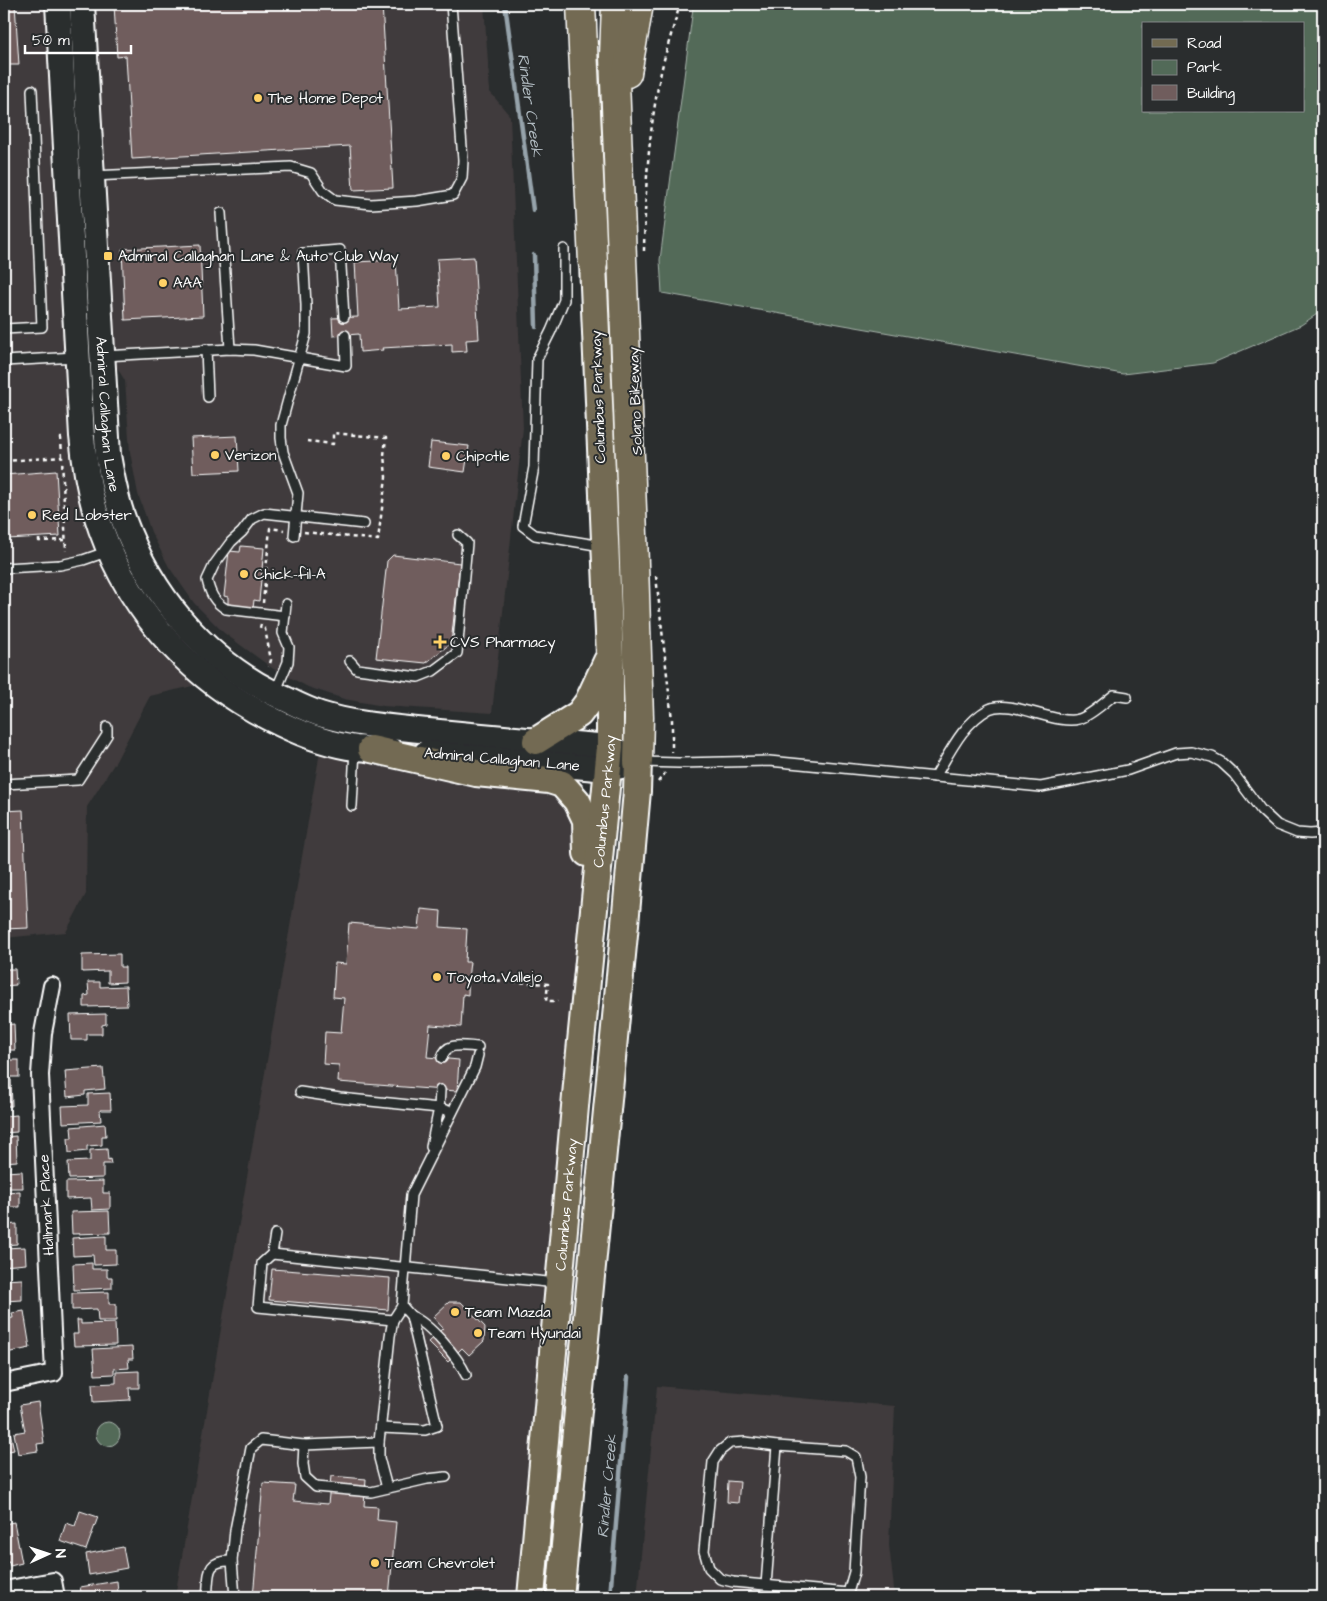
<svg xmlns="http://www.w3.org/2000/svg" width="1327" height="1601" font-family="'Architects Daughter',sans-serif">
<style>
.built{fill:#3f3b3c}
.green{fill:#526a58;stroke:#a8b4ac;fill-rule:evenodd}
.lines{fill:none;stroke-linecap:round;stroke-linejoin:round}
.stream{stroke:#96a3ab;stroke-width:4.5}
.building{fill:#705d5d;stroke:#fff}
.lane-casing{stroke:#fff;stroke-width:12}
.street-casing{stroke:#fff;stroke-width:20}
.secondary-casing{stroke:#fff;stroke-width:28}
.primary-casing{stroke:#fff;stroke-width:30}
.highway-casing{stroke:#fff;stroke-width:31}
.path{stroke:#fff;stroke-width:2.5;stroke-dasharray:4 4;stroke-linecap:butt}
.lane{stroke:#2a2d2e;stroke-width:9}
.street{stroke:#2a2d2e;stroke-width:16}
.secondary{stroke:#2a2d2e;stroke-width:24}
.primary{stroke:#736b52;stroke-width:26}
.highway{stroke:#736b52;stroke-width:28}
.poi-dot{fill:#ffd166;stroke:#2a2d2e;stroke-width:2}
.labels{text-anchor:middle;stroke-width:4;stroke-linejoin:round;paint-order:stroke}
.poi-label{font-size:15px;fill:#fff;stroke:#2a2d2e;text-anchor:start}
.street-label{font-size:15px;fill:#fff;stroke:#2a2d2e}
.water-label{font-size:16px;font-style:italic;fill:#b0bac0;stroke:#2a2d2e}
</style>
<rect width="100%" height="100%" fill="#2a2d2e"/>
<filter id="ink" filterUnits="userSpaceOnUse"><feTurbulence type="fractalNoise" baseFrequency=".02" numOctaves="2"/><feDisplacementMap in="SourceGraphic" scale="10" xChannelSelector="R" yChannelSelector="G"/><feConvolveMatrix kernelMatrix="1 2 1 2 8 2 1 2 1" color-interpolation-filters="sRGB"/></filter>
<g filter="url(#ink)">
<g class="built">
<polygon points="4,4 47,4 90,532 109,575 135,619 168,658 197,685 150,696 116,761 87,807 86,894 66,932 4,938"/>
<polygon points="84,4 484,4 490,92 510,116 523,428 492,713 383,706 344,699 308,687 272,668 224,633 194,603 169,567 151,532 138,494 130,452 125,381 106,349"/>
<polygon points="322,740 562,785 587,861 527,1597 175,1597"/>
<polygon points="657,1386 895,1406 889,1545 895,1597 637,1597"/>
</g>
<g class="green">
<path d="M695 4H1322L1323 5V310L1301 325 1213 363 1123 374 662 293 660 260 693 8ZM1143 24H1303V111H1143Z"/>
<circle cx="108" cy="1434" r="12"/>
</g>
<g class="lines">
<g class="stream">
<polyline points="505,4 533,210"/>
<polyline points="534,255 536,327"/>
<polyline points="610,1597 628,1377"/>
</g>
</g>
<g class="building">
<polygon points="4,4 15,4 19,65 4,65"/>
<polygon points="114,4 382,4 393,188 353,190 350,146 132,159 126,56 117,57"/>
<polygon points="200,245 203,316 125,320 122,249"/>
<polygon points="474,257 479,339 466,340 467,351 452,352 452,344 382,348 383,350 360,352 359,334 333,336 332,318 358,317 355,262 396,260 399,309 440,307 437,259"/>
<polygon points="237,436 239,471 193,473 191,438"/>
<polygon points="431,442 469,446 465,472 428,467"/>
<polygon points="56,471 60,536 7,539 4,475"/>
<polygon points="241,546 264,548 259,601 254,600 253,608 228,605 228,597 224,596 229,551 240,552"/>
<polygon points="393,555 460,563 451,643 426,663 376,658 387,561"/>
<polygon points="23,810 28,928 4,929 4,811"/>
<polygon points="421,909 441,911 440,927 467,929 465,962 470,962 469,970 468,995 463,994 461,1027 430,1025 427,1057 459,1060 457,1091 338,1082 339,1065 323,1064 325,1032 341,1033 344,998 333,997 335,963 346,964 349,923 419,929"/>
<polygon points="120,954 120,967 125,967 125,982 108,983 108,971 82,972 82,955"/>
<polygon points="4,969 15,969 16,985 4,986"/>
<polygon points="88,982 100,982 100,987 126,986 127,1006 84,1007 84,996 89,995"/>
<polygon points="4,1000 8,1000 10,1020 4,1020"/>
<polygon points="106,1014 106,1024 102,1025 102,1034 87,1034 87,1040 71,1040 70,1015"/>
<polygon points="14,1024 15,1050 4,1050 4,1025"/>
<rect x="4" y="1060" width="15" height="17"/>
<polygon points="103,1068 105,1089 85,1091 85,1095 67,1097 65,1071"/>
<polygon points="11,1080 12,1106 4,1106 4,1081"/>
<polygon points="110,1093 111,1110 100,1110 101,1121 63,1123 62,1106 88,1105 88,1094"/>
<polygon points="17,1115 17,1132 4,1133 4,1116"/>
<polygon points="105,1124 106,1136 102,1136 102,1145 87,1146 87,1151 69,1153 68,1138 72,1138 71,1127"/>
<polygon points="16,1136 17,1161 4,1162 4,1137"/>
<polygon points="107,1149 108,1160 110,1159 111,1164 103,1164 103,1178 69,1179 68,1162 90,1161 90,1150"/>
<polygon points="22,1171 23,1188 4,1188 4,1172"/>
<polygon points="103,1181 103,1193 110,1193 110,1209 92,1210 91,1198 66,1199 66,1182"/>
<polygon points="20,1191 20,1207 4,1207 4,1192"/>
<polygon points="109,1211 110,1233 72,1234 71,1212"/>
<polygon points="17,1224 17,1244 4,1245 4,1225"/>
<polygon points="106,1236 106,1250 116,1250 116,1264 94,1265 93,1255 73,1256 72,1238"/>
<polygon points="25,1247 26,1264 4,1266 4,1248"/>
<polygon points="92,1263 92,1269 107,1269 107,1277 112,1277 112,1288 74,1290 73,1264"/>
<polygon points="272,1269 390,1278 388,1310 269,1300"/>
<polygon points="22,1279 22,1300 4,1301 4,1280"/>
<polygon points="109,1292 109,1304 116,1304 116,1321 98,1321 97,1309 72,1310 72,1293"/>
<polygon points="449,1302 461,1302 485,1327 484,1341 469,1355 462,1348 448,1362 428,1342 443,1328 433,1317"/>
<polygon points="24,1311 30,1348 6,1353 4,1335 7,1335 4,1319 13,1318 12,1313"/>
<polygon points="77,1320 81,1320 81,1324 115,1323 116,1345 74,1346 73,1334 78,1334"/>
<polygon points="132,1347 133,1359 128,1359 129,1368 114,1369 114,1374 95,1375 93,1349"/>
<polygon points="139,1371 139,1388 129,1388 130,1400 93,1402 92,1384 116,1383 116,1372"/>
<polygon points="38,1402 44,1443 37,1444 38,1451 18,1454 14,1433 25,1431 20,1405"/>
<polygon points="4,1413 6,1413 14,1450 4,1452"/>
<polygon points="331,1476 366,1479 364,1506 378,1507 377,1520 396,1522 389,1597 253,1597 263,1483 295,1485 293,1501 328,1504"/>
<polygon points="728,1481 740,1482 738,1503 727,1502"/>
<polygon points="80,1511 98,1517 86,1550 60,1541 66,1523 75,1526"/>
<polygon points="14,1522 22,1563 10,1566 9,1562 4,1563 4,1524"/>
<polygon points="123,1547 127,1568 89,1575 86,1554"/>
<polygon points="117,1581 118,1592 114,1593 115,1597 82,1597 80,1587"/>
</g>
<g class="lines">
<defs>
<g id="lane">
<polyline points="92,176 291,167 311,173 323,191 335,200 371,204 417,201 453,195 462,178 463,160 451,4"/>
<polyline points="221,213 230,349"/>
<polyline points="564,249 564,300 551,331 537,359 534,467 523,526 535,535 602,546"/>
<polyline points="4,329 42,327 32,90"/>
<polyline points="206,349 208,397"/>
<polyline points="104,356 230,349 254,350 346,366 345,335"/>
<polyline points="4,361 76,357"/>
<polyline points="294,536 298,493 283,452 281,438 281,425 306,334 306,305 303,253 340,250 344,317"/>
<polyline points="4,568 60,565 83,560 109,551"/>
<path d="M285 616 226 609C214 602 210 593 207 580L214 565 231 542 242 532 252 519 264 513 364 524"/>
<polyline points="350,661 357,669 418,677 433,671 457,653 467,543 458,535"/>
<polyline points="275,693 288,662 289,647 283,633 286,604"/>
<polyline points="642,762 679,763 769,761 1041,787 1128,770 1176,753 1191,752 1212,757 1221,762 1234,774 1261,810 1277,825 1297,833 1310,834 1323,833"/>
<path d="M935 777C950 752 963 723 989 709 1011 698 1056 726 1079 719 1090 716 1105 702 1114 695L1127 697"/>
<polyline points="4,784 78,780 107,735 107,727"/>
<polyline points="352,806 355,749"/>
<path d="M442 1058C446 1041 463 1046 478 1047"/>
<polyline points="300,1092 340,1098 439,1108 452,1112"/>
<polyline points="431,1147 439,1108 440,1090"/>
<polyline points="275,1234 272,1254 262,1263 258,1307 393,1320"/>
<polyline points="272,1254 557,1283"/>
<path d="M411 1316C429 1323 458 1357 466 1375"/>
<polyline points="381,1428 425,1430 437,1426 411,1316 402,1306 411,1195 475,1067 478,1055"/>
<polyline points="304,1445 303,1464 305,1477 316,1487 371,1492 427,1479 446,1477"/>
<polyline points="387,1488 379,1458 379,1442 390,1336 393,1320 402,1306"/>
<polyline points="766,1585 777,1446"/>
<polyline points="848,1593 854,1572 860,1477 856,1457 846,1451 777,1446 745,1442 730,1443 720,1451 713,1462 704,1551 709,1568 720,1579 733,1582 848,1593 851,1597"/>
<path d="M207 1597C210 1575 204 1560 232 1561"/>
<polyline points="235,1597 232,1561 235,1530 251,1448 261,1440 304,1445 379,1442"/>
</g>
<g id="street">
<polyline points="4,1383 54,1373 40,1075 43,1033 52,986"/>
<polyline points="4,1590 53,1581 56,1597"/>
</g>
<g id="secondary">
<path d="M58 4 82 436C85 468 90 499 101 529 132 616 197 685 281 724 304 735 331 745 356 748 368 749 379 749 390 750"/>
<path id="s1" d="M82 4 108 455C112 478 116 500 124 521 151 595 204 659 275 694 290 701 304 709 320 714 355 725 392 727 428 731 489 737 549 742 610 747L627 756"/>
<polyline points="426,753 608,769 638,762"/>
</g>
<g id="primary">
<polyline points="536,741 579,714 588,702 607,661"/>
<polyline points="371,749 476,773 549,780 562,784 577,801 586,820 587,853"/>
<path id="s2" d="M531 1597 579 1062 610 747V656L593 263"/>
<polyline points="560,1597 625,924 637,791 638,762"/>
</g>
<g id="highway">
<polyline points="581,4 593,263"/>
<polyline points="616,4 614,56 633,534 639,717 638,762"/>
<polyline points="627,73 639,4"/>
</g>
</defs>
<use href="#lane" class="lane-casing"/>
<use href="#street" class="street-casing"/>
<use href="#secondary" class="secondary-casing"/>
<use href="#primary" class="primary-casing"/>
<use href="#highway" class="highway-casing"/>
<g class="path">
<path d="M644 251C645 194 648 137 659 82 664 55 673 30 680 4"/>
<polyline points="62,457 61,438 64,438"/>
<polyline points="4,461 62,457 66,551"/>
<polyline points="304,532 378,540 386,477 384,455 386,438 333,433 333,444 307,441"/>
<polyline points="39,539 39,541 66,540"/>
<polyline points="656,576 672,720 672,752"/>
<polyline points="263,603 270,528 284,530"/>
<polyline points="261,624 260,628 265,629 271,660 269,667"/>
<polyline points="658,782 665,773"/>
<polyline points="473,979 548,984 546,1001 558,1001"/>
</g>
<use href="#lane" class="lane"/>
<use href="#street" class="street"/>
<use href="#secondary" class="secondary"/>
<use href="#primary" class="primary"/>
<use href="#highway" class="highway"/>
</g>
</g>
<g class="poi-dot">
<circle cx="258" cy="98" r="5"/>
<rect x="103" y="251" width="10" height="10" rx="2.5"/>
<circle cx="163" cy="283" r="5"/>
<circle cx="215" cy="455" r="5"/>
<circle cx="446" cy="456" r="5"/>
<circle cx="32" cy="515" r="5"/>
<circle cx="244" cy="574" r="5"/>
<path d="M437.5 634.5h5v5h5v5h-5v5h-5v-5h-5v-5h5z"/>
<circle cx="437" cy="977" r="5"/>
<circle cx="455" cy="1312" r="5"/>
<circle cx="478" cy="1333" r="5"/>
<circle cx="375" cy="1563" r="5"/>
</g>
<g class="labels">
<g class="poi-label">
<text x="268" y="103">The Home Depot</text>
<text x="118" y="261">Admiral Callaghan Lane &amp; Auto Club Way</text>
<text x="173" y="288">AAA</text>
<text x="225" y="460">Verizon</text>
<text x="456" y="461">Chipotle</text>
<text x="42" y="520">Red Lobster</text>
<text x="254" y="579">Chick-fil-A</text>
<text x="450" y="647">CVS Pharmacy</text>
<text x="447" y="982">Toyota Vallejo</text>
<text x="465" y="1317">Team Mazda</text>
<text x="488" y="1338">Team Hyundai</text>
<text x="385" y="1568">Team Chevrolet</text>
</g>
<g class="street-label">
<text transform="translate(598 397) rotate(-92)" y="5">Columbus Parkway</text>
<text transform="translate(635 401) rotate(-92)" y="5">Solano Bikeway</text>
<text dy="5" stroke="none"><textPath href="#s1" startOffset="411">Admiral Callaghan Lane</textPath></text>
<text transform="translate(502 759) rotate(5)" y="5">Admiral Callaghan Lane</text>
<text dy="5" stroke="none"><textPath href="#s2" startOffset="799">Columbus Parkway</textPath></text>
<text transform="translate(46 1205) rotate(-93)" y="5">Hallmark Place</text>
<text dy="5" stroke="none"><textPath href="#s2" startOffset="394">Columbus Parkway</textPath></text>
</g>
<g class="water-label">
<text transform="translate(531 105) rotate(82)" y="6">Rindler Creek</text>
<text transform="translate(606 1486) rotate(-85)" y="6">Rindler Creek</text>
</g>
</g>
<rect width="1327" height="1601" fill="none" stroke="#2a2d2e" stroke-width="20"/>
<rect x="10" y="10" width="1307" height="1581" fill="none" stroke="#fff" stroke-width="2" filter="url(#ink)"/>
<rect x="1142" y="22" width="162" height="90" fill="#2a2d2e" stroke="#7f8182"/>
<rect x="1152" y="39" width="25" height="8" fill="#736b52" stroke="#7f8182"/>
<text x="1187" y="48" font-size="15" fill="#ffffff">Road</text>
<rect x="1152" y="60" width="25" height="15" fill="#526a58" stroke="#7f8182"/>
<text x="1187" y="72" font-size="15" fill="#ffffff">Park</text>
<rect x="1152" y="85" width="25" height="15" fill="#705d5d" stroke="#7f8182"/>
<text x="1187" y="98" font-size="15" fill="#ffffff">Building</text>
<g transform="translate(48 1554) rotate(87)" stroke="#2a2d2e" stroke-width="4" paint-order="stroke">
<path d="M0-4L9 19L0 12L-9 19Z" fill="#ffffff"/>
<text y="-8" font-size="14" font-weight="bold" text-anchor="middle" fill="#ffffff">N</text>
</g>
<path d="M25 45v8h106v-8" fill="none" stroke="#ffffff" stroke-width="2.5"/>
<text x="32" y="45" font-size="15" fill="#ffffff" stroke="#2a2d2e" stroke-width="4" paint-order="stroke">50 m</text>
</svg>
